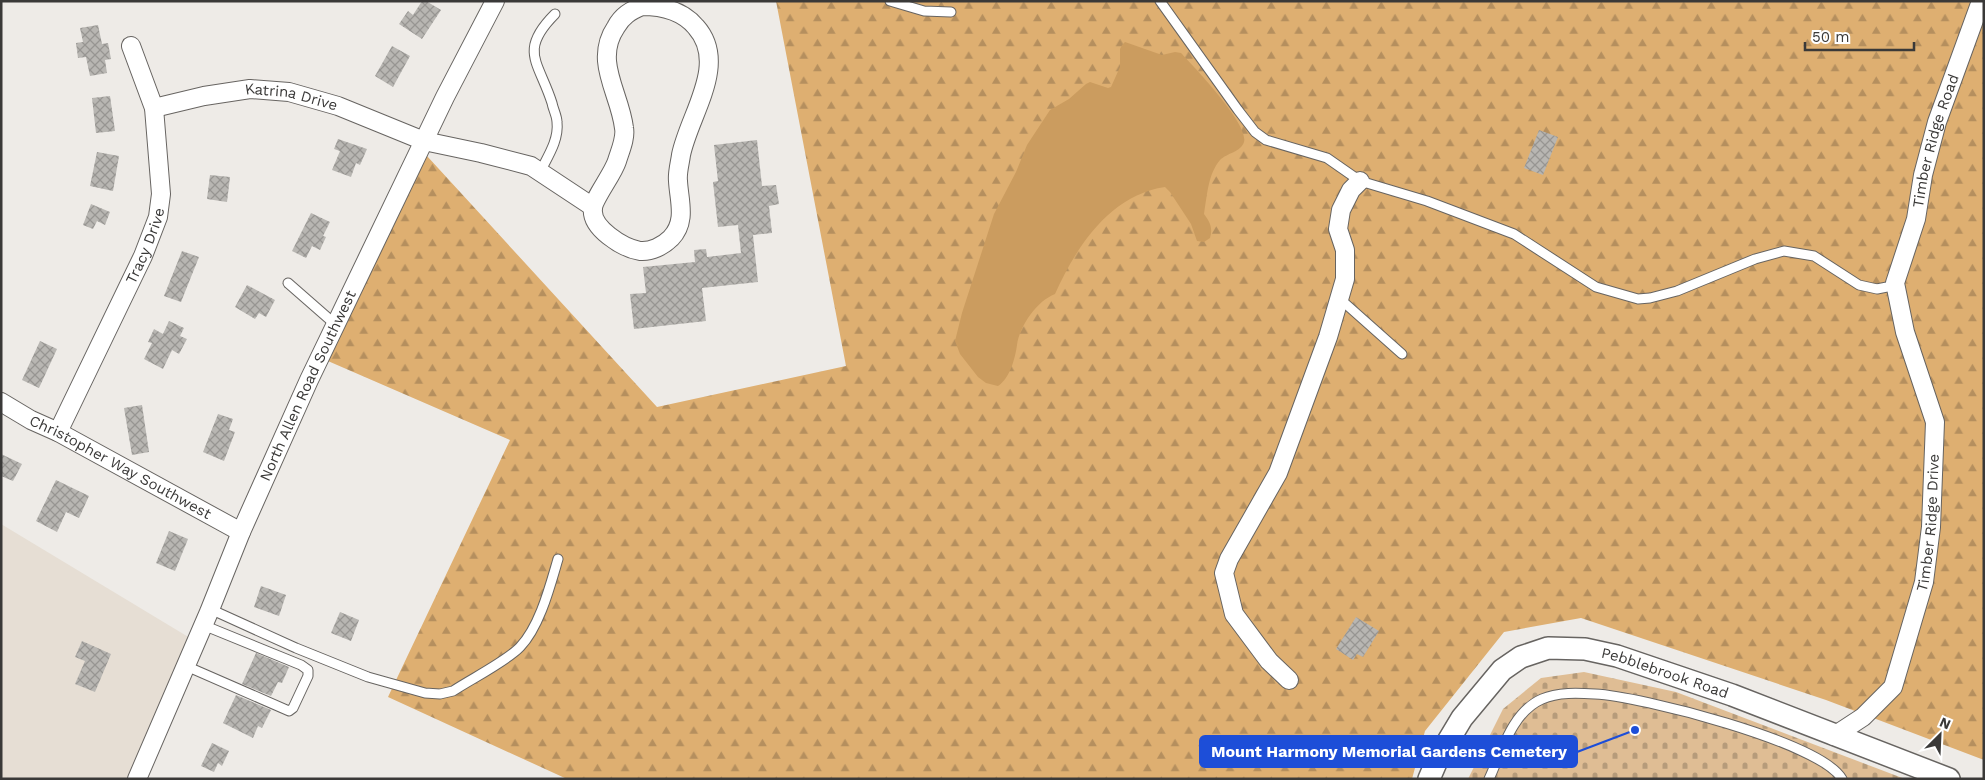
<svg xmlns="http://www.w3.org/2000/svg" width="1985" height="780" font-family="'Work Sans',sans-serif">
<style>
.built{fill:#e6ded4}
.forest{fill:url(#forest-firs)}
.cemetery{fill:url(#cemetery-stones)}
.water{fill:#cb9c5f}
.building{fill:url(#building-cross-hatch)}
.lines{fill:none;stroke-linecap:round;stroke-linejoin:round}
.service-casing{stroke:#676461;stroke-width:11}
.minor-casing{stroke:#676461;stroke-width:20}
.tertiary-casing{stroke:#676461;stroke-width:24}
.service{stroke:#fff;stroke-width:9}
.minor{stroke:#fff;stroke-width:18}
.tertiary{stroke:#fff;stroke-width:21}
.labels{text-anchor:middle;stroke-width:4.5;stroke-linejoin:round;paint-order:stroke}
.street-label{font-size:15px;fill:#3a3938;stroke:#fff}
.leader{fill:none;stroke:#1d4ed8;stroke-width:2}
.callout-dot{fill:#1d4ed8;stroke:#fff;stroke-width:2}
.callout{fill:#1d4ed8;stroke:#1d4ed8;stroke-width:2}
.callout-label{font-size:16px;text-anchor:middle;font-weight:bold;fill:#fff}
</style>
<defs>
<pattern id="forest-firs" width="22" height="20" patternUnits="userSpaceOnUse" patternTransform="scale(1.25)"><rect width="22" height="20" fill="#deaf71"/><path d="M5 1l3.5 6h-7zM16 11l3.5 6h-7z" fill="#b58f5e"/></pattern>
<pattern id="cemetery-stones" width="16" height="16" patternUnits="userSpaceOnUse" patternTransform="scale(1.25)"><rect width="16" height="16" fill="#dfbd94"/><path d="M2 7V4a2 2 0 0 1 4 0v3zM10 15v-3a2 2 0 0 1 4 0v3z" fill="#b69b7a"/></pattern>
<pattern id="building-cross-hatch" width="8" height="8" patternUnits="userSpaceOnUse" patternTransform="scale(1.25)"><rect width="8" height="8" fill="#b8b6b2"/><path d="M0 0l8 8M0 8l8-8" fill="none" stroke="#979592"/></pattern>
</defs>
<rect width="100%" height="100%" fill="#eeebe7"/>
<polygon class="built" points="1,524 190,638 138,779 1,779"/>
<polygon class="forest" points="776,1 1984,1 1984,760 1826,700 1581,618 1504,632 1425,731 1412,779 567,779 388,697 510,440 321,358 416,144 657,407 846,366"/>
<polygon class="cemetery" points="1584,672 1676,692 1905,779 1468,779 1503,709 1541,678"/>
<path class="water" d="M1125 42 1162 55 1175 52 1181 53C1194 67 1249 124 1244 142 1241 152 1227 153 1220 160 1208 174 1207 196 1204 214 1210 222 1213 228 1210 238L1204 242 1197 241 1191 224 1170 192 1165 187C1110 195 1076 247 1055 294 1037 301 1020 325 1017 345 1015 359 1010 378 998 386L986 383 978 377 960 354 955 341 962 313 994 214 1016 172 1027 145 1050 110 1069 99 1086 84 1090 82 1108 88 1111 87 1120 67V49L1122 45Z"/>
<g class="building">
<polygon points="422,1 426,1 441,10 422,39 399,24 408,11 413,15"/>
<polygon points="98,25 102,44 108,43 111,59 105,60 107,73 90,76 86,57 78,58 76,43 83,42 80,28"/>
<polygon points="392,46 410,56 393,87 375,76"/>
<polygon points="110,96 115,131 96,133 92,98"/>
<polygon points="1539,130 1558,137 1543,175 1524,168"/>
<polygon points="338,139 367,149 360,165 356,163 351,177 332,170 340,151 334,149"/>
<polygon points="757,140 762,186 776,185 779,204 769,206 772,233 753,235 758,282 702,288 706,321 634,329 630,294 646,293 643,267 695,262 694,250 706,249 707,257 741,253 738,225 718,227 713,182 718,181 714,145"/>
<polygon points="97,152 119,156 113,191 90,186"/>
<polygon points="210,175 230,177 227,202 207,199"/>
<polygon points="91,204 110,212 105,225 97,221 93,229 83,225"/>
<polygon points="311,213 330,222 323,236 326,237 320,250 312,246 306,258 292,251"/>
<polygon points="182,251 199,257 181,302 164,296"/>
<polygon points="247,285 275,300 266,317 259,313 255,319 235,307"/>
<polygon points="169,321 184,328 180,336 187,339 179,354 172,350 163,369 144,359 152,343 148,342 154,329 163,334"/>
<polygon points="40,341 57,349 39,388 22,380"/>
<polygon points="142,405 149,452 132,455 124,408"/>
<polygon points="218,414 233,419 229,430 235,432 224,461 203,452"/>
<polygon points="1,454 22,464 13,481 1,476"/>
<polygon points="56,480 89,496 79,518 66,512 57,532 36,521"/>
<polygon points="169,531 188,539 175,571 156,563"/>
<polygon points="261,586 286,595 279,616 254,607"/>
<polygon points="340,612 359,620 351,641 331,633"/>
<polygon points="1356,617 1379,631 1363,657 1357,654 1353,660 1336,649"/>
<polygon points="82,641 111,654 95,692 75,684 85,661 75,657"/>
<polygon points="256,653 289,667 282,683 278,682 271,696 242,684"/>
<polygon points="236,695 271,710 262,728 258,726 253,738 223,723"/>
<polygon points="212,743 229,751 222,766 218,763 214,772 201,766"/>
</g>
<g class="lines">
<defs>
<g id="service">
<polyline points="890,1 924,11 951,12"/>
<polyline points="1160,1 1238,110 1255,132 1266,140 1327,158 1360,181 1427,201 1514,234 1596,287 1638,299 1650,298 1677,291 1755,259 1784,251 1814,256 1859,285 1877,289 1887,287 1895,283"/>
<path d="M540 172C548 156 559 140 557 122 557 116 553 109 552 103 539 62 518 51 555 14"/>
<polyline points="288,283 336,325"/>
<polyline points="1339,298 1402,354"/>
<path d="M210 609 296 648 368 677 425 693 440 694 453 691C471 679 507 661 520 647 540 626 550 586 558 559"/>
<polyline points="186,666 289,711 293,708 308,676 308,670 301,665 203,625"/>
<path d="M1489 779C1502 751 1512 712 1542 699 1558 692 1578 693 1595 694 1639 696 1821 742 1842 779"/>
</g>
<g id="minor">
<path d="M642 6C662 6 682 10 696 27 729 64 689 115 681 155 680 163 677 173 678 181 679 201 687 221 671 238 663 246 651 252 640 251 623 248 590 228 593 208 594 198 613 174 617 161 620 151 626 138 624 128 620 93 593 61 616 27 622 16 630 11 642 6Z"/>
<path id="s1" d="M154 108 204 96 250 89 289 92 338 106 424 141 481 153 531 166 593 207"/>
<path id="s2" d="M1 402 31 420 58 432 241 532"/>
<path id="s3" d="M58 432 143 256 158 217 161 194 154 108 131 46"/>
<polyline points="1289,680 1269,661 1234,614 1224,573 1229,559 1278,473 1328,337 1345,279 1345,250 1338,229 1341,210 1351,190 1360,181"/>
<path id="s4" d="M1834 736 1863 717 1893 687 1924 582 1931 527 1935 422 1905 332 1895 283 1916 219 1923 175 1937 122 1981 1"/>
<path id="s5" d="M137 779 209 612 241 532 309 380 445 97 495 1"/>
</g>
<g id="tertiary">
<path id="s6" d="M1429 779 1438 758 1462 718 1502 670 1521 657 1548 648 1585 649 1617 656 1732 695 1949 779"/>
</g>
</defs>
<use href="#service" class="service-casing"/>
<use href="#minor" class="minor-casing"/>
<use href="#tertiary" class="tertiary-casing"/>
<use href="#service" class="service"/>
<use href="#minor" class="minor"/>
<use href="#tertiary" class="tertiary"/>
</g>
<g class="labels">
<g class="street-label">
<text dy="5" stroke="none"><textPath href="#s1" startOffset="140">Katrina Drive</textPath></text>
<text dy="5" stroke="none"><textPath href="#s4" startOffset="640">Timber Ridge Road</textPath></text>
<text dy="5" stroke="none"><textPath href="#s3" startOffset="206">Tracy Drive</textPath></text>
<text dy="5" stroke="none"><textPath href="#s5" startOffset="429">North Allen Road Southwest</textPath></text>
<text dy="5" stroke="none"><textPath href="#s2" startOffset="136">Christopher Way Southwest</textPath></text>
<text dy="5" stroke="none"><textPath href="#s4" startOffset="246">Timber Ridge Drive</textPath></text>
<text dy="5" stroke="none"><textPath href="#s6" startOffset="304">Pebblebrook Road</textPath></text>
</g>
</g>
<path class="leader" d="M1635 730L1577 752"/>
<circle class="callout-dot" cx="1635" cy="730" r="5"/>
<rect class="callout" x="1200" y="736" width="377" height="31" rx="5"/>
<g class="callout-label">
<text x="1389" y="757">Mount Harmony Memorial Gardens Cemetery</text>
</g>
<rect width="1985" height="780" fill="none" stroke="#3a3938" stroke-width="5"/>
<g transform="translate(1940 735) rotate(24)" stroke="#ffffff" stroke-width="4" paint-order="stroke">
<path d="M0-4L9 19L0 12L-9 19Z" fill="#3a3938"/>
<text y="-8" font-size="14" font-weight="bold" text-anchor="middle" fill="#3a3938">N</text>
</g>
<path d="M1805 42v8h109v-8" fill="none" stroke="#3a3938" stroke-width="2.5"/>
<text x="1812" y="42" font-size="15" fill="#3a3938" stroke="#ffffff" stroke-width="4" paint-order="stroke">50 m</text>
</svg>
